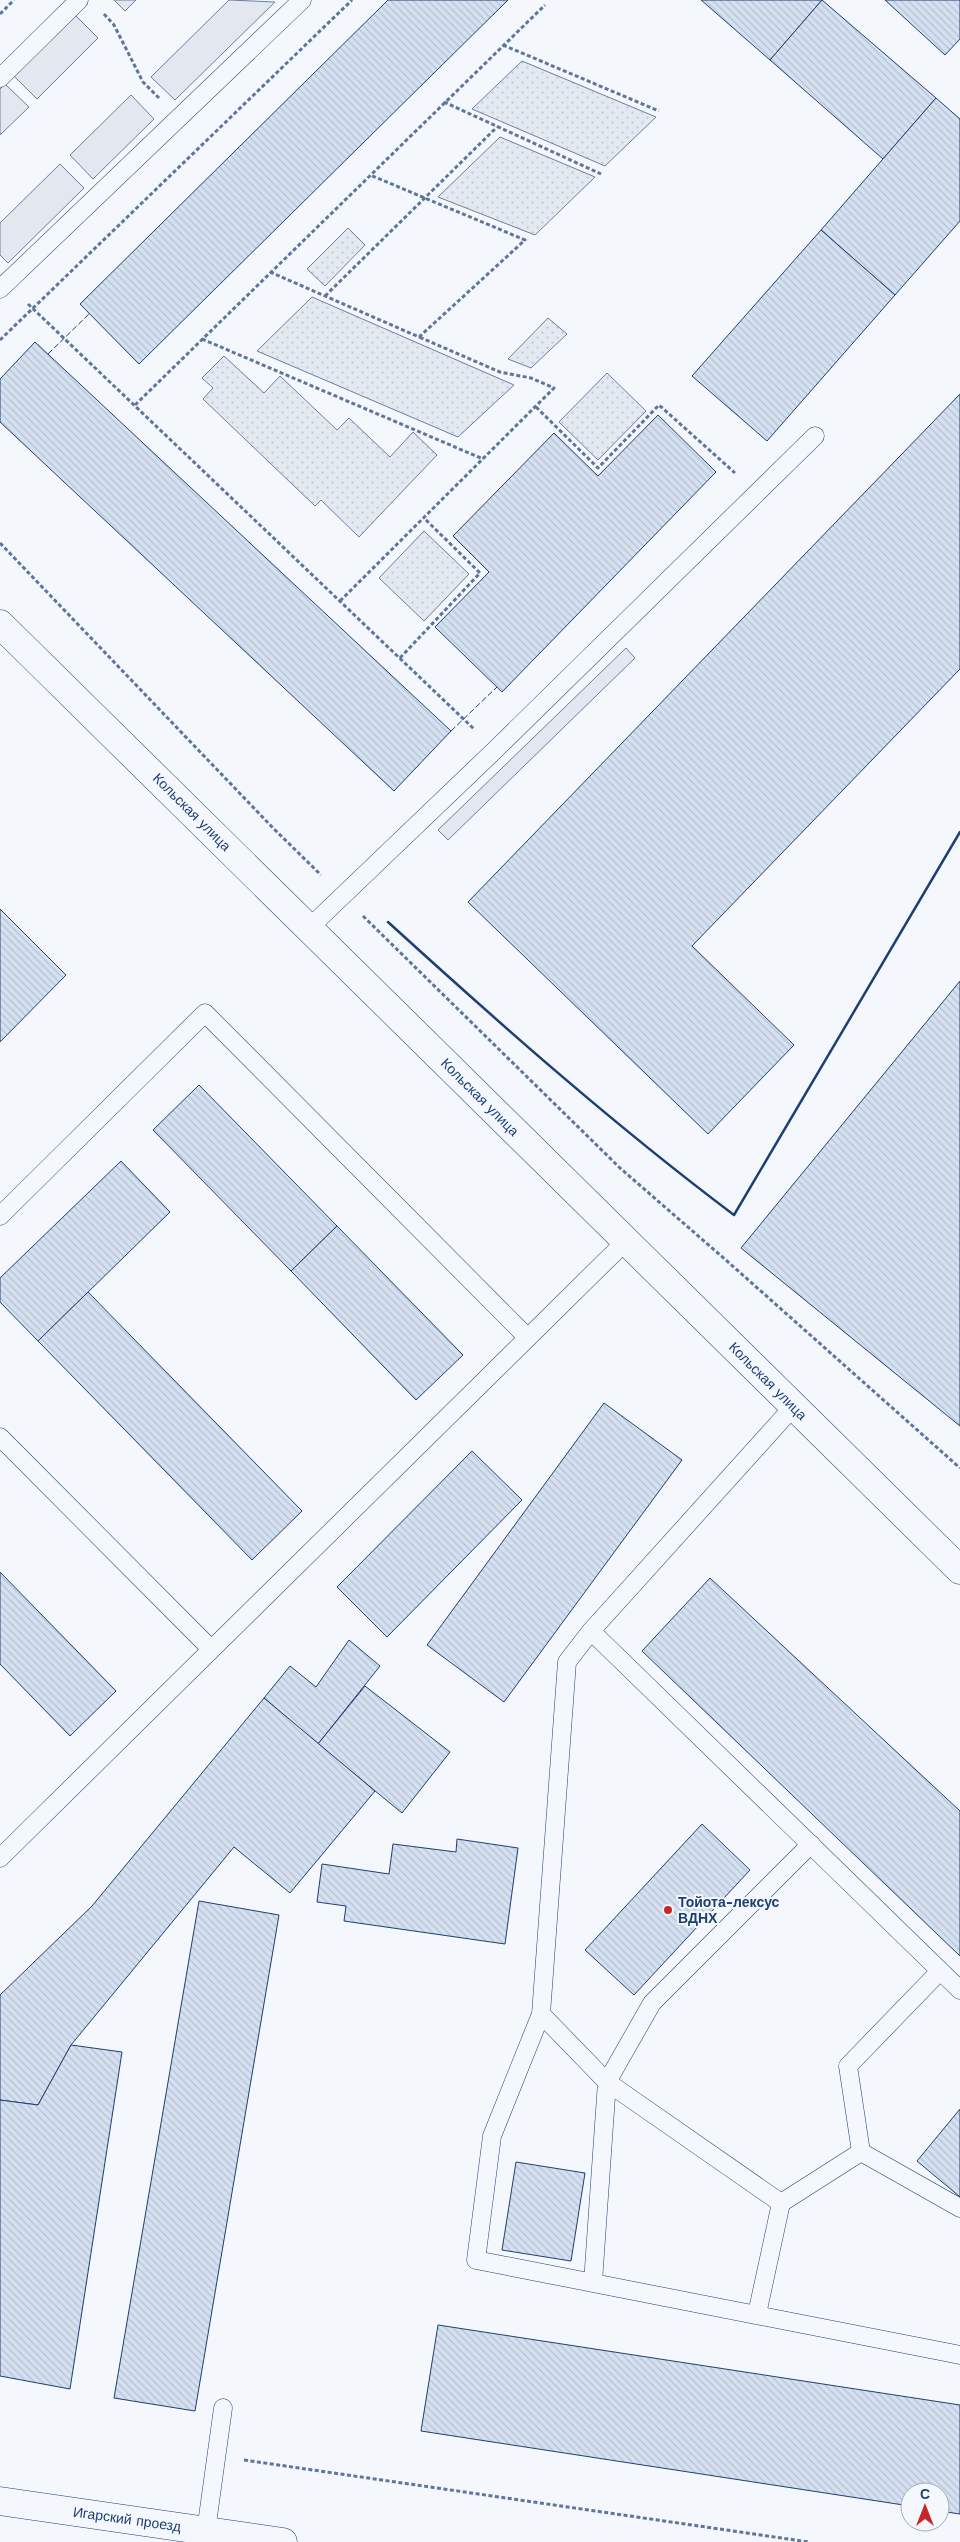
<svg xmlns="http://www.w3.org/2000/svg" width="960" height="2542" font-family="'Work Sans',sans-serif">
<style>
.park{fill:url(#park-dots);stroke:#687fa3}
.parking{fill:#e3e8f0;stroke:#687fa3}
.building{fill:url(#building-back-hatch);stroke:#1d3f73}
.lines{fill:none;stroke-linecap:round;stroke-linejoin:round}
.lane-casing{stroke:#1d3f73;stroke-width:19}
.street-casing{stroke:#1d3f73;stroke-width:29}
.secondary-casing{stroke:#1d3f73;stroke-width:29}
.path{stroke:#5e769c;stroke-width:3;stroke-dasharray:4 2.5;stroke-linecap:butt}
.lane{stroke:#f4f7fb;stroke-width:18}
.street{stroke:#f4f7fb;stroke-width:28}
.secondary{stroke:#f4f7fb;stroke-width:28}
.fence{stroke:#1d3f73;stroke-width:1;stroke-dasharray:6 2.5;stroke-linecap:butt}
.wall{stroke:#1d3f73;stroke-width:2.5}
.poi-dot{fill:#c62828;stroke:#f4f7fb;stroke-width:2}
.labels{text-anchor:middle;stroke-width:4;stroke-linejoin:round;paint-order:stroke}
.street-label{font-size:14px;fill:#1d3f73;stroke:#f4f7fb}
.poi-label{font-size:14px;font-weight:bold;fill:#1d3f73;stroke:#f4f7fb;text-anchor:start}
</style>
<defs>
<pattern id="park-dots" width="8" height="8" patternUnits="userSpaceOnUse" patternTransform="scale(1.25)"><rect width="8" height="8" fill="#e3e9f0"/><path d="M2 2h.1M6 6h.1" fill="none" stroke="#c2c9d1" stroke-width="1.8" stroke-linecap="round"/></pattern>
<pattern id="building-back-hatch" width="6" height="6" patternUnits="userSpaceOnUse" patternTransform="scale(1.25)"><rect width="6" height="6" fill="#d5e0f0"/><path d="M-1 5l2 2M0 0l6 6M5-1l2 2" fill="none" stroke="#b6c1d1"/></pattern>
</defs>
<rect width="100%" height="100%" fill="#f4f7fb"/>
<g class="park">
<polygon points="522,61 656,117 605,166 472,109"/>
<polygon points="500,137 595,177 535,235 438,197"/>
<polygon points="348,228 365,245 325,286 307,269"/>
<polygon points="312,297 514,385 458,437 257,351"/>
<polygon points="548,318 567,334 531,368 508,359"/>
<polygon points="224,356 264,393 280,376 337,430 349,418 390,457 413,432 437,455 359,537 321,500 315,506 203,399 213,388 202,378"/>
<polygon points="607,373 646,411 598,460 559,422"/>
<polygon points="424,531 469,574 424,621 379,578"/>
</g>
<g class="parking">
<polygon points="114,0 136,0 125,11"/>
<polygon points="229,0 275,2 175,100 151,77"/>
<polygon points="75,15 98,38 37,99 13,75"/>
<polygon points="5,84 29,107 0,135 0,89"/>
<polygon points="131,95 154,119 93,179 70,155"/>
<polygon points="60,164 84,188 8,263 0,255 0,223"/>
<polygon points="626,648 635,658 448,840 438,830"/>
</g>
<g class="building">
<polygon points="388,0 508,0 139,364 80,304"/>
<polygon points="701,0 822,0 770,60"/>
<polygon points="822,0 936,98 883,159 770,60"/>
<polygon points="885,0 960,0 960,39 945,55"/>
<polygon points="936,98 960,119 960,221 895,295 821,230"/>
<polygon points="821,230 895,295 767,441 692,376"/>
<polygon points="35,342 451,731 394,791 0,422 0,379"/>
<polygon points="960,394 960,669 692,946 794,1045 708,1134 468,902"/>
<polygon points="658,415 716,472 502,692 435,627 489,572 453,536 554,433 598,476"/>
<polygon points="0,909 66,975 0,1042"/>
<polygon points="960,981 960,1426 741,1248"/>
<polygon points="199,1085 337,1226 291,1271 153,1130"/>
<polygon points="121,1161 170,1212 38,1341 0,1302 0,1278"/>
<polygon points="337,1226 463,1355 416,1400 291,1271"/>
<polygon points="88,1292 302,1511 252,1560 38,1341"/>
<polygon points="604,1403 682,1460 504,1702 427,1645"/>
<polygon points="472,1451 522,1500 387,1637 337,1587"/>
<polygon points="0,1572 116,1691 70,1736 0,1664"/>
<polygon points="710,1578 960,1811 960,1956 642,1651"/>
<polygon points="349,1640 380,1666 318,1744 264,1698 290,1666 316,1687"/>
<polygon points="365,1686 450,1752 402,1813 318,1744"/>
<polygon points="264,1698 375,1791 290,1893 234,1847 71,2045 38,2105 0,2100 0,1995 92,1906"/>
<polygon points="702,1824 750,1870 634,1995 585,1950"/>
<polygon points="457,1839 518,1848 505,1944 344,1921 346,1906 317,1902 322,1864 389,1874 393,1844 456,1852"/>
<polygon points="199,1901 279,1915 195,2411 114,2398"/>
<polygon points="71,2045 122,2052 70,2389 0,2376 0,2100 38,2105"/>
<polygon points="960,2109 960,2197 917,2161"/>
<polygon points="516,2162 585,2173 571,2261 502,2250"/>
<polygon points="438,2325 960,2405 960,2514 940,2511 940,2492 910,2492 910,2506 421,2431"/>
</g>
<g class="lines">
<defs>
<g id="lane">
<polyline points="0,78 79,0"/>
<polyline points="0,289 302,0"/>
<polyline points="309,928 496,749 815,436"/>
<polyline points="0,1216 205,1013 527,1337"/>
<polyline points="794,1406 591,1631 567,1662 541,2014 492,2136 476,2260 960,2355"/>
<polyline points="0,1437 211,1649"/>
<polyline points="591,1631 960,1990"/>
<polyline points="0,1858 626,1241"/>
<polyline points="541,2014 607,2082 593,2282"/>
<polyline points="861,2152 848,2066 940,1971"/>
<polyline points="781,2203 861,2152 960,2208"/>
<polyline points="757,2314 781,2203 607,2082 652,2003 811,1844"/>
<polyline points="206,2531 223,2408"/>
</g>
<polyline id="street" points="0,2501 283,2542"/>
<polyline id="secondary" points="0,624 960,1570"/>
</defs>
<use href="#lane" class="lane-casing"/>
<use href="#street" class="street-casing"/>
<use href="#secondary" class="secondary-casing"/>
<g class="path">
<polyline points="0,14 14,0"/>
<polyline points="104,14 114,25 143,82 159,98"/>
<polyline points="503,45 659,111"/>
<polyline points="444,102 601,174"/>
<polyline points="270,272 419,337 525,240 370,175"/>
<polyline points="325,296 497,127"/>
<polyline points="28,304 474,729"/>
<polyline points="202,339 483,459"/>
<polyline points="0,340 352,0"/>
<polyline points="135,405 545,5"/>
<polyline points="536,407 598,468 659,405 735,473"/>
<polyline points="0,543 273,828 321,875"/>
<polyline points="340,601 554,388 531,378 500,372 419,337"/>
<polyline points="400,658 480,573 424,518"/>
<polyline points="363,916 620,1168 727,1261 960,1468"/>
<polyline points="244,2460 809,2542"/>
</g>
<use href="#lane" class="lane"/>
<use href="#street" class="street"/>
<use href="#secondary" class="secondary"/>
<g class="fence">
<polyline points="48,354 89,314"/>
<polyline points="451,731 497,687"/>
</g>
<path class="wall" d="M388 922C500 1024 613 1124 734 1215L960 832"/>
</g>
<circle class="poi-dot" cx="668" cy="1910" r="5"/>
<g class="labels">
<g class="street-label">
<text transform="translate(192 812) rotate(45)" y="5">Кольская улица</text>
<text transform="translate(480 1097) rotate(45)" y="5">Кольская улица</text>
<text transform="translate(768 1381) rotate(45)" y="5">Кольская улица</text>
<text transform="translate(127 2519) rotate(8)" y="5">Игарский проезд</text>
</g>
<g class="poi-label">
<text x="678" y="1907">Тойота-лексус<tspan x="678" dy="16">ВДНХ</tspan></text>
</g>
</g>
<g transform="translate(925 2507)"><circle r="24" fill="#f4f7fb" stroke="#9eadc5"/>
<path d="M0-4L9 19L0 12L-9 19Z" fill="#c62828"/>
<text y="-8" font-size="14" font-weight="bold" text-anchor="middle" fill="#1d3f73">С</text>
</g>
</svg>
